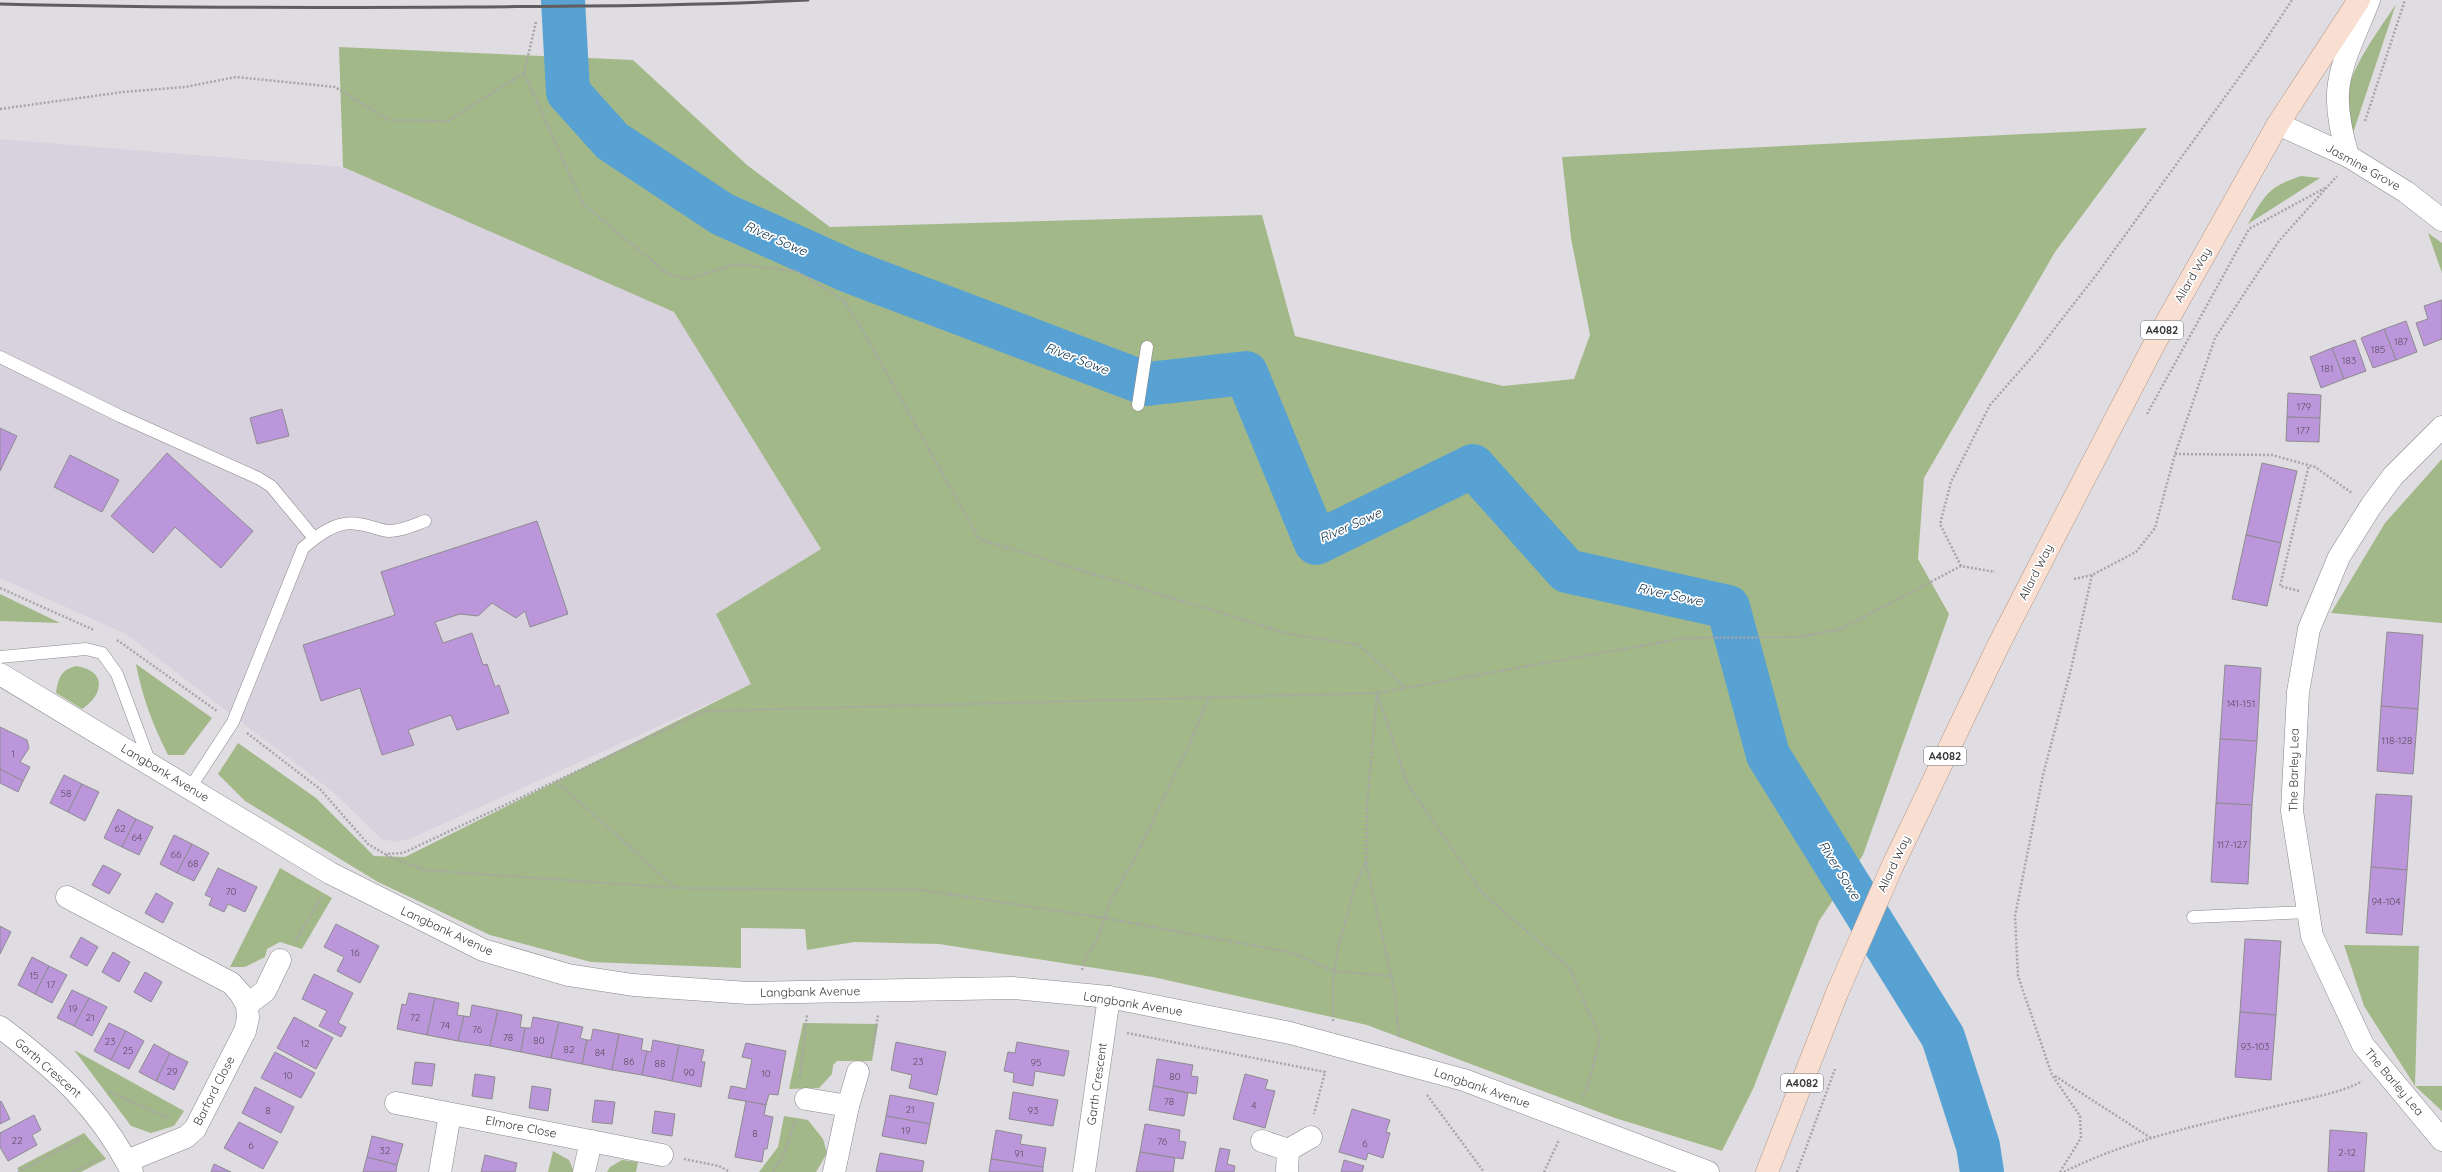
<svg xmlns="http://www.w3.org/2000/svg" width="2442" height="1172" font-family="Quicksand,sans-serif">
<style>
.built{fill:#d8d2de}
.green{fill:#a3b888}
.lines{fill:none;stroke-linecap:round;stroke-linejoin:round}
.river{stroke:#57a2d3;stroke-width:44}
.building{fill:#bc96da;stroke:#8e8b90}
.service-casing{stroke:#8a878c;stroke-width:13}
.minor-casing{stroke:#8a878c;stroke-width:23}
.tertiary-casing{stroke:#8a878c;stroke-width:23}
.primary-casing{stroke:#b29788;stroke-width:23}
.path{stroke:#a8a5a9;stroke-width:2.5;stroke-dasharray:2 2;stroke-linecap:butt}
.service{stroke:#fff;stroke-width:12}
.minor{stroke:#fff;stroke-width:22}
.tertiary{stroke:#fff;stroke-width:22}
.primary{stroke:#f8dfd1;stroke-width:22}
.rail{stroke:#5f5d60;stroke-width:3}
.primary-bridge-casing{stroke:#b29788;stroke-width:23;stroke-linecap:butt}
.primary-bridge{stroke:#f8dfd1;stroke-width:22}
.labels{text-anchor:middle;stroke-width:3.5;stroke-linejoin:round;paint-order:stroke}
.number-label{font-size:10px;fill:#5a5062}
.shield{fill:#fff;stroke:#747475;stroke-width:1}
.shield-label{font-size:11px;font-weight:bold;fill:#39383a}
.street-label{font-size:12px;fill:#39383a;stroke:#fff}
.water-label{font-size:13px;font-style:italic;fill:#113348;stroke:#fff}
</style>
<rect width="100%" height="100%" fill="#e0dde2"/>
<polygon class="built" points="0,139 343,167 674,312 821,549 716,614 752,684 412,838 396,842 381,839 333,792 126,634 0,578"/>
<g class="green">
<path d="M2396 4 2353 133C2350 120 2345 102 2348 90 2354 63 2381 27 2396 4Z"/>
<polygon points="339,47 633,60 747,165 830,227 1262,215 1295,336 1503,386 1574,379 1590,335 1571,238 1562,157 2147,128 2055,252 1924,478 1918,559 1949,614 1863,855 1819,921 1753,1089 1722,1151 1615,1118 1367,1025 1153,977 939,944 854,942 807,950 805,929 741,928 741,968 591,962 490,935 378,882 245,801 218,774 238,743 316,798 374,856 405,857 751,684 716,614 821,549 674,312 343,167"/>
<path d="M2301 176 2320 178 2248 224C2265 195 2268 187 2301 176Z"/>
<polygon points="2428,233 2442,243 2442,273"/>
<polygon points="2442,459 2442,623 2331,613 2385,523"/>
<polygon points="0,594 60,623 0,621"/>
<path d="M136 664 212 718 184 755H168C153 726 142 696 136 664Z"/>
<path d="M76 666C106 670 105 694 82 709L56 693C58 678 61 670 76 666Z"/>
<polygon points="280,868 332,898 302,949 280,942 267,949 265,957 245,967 230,967"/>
<polygon points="2344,945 2419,946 2415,1086 2442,1086 2442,1111 2415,1086 2364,1006"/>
<polygon points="803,1023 878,1024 872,1061 837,1061 833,1065 832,1074 819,1088 789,1089"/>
<polygon points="74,1050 184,1111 174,1126 151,1133 131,1126"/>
<polygon points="784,1116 808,1120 823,1139 827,1153 816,1172 759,1172 778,1147"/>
<polygon points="84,1133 106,1159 81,1172 20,1172 17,1168"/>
<polygon points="553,1151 569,1160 574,1172 548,1172"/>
<polygon points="622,1160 638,1162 636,1172 607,1172 610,1167"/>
</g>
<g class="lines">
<polyline class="river" points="563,0 568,92 612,141 722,214 849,271 1147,384 1246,373 1316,543 1473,466 1567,571 1728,607 1768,755 1943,1037 1978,1146 1982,1172"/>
</g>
<g class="building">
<polygon points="2442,300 2442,339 2424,346 2416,323 2428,319 2424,306"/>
<polygon points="2406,321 2417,352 2396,360 2384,329"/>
<polygon points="2384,329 2396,360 2373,368 2361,338"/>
<polygon points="2355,340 2366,371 2344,379 2332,348"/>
<polygon points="2332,348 2344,379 2321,388 2310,357"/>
<polygon points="2288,393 2321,395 2320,418 2287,417"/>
<polygon points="282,409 289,436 257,444 250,418"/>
<polygon points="2287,417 2320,418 2319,442 2286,441"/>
<polygon points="0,428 17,436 0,471"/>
<polygon points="167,453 253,531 221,568 175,527 153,553 111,516"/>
<polygon points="70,455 119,480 102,512 54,487"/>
<polygon points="2262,463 2297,471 2281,543 2246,535"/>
<polygon points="537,521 568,614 530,627 525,611 516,618 492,603 478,616 460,614 435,622 443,643 472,633 483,665 487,664 495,687 499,685 509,713 457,730 451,715 408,730 414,745 382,755 360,688 321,701 303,645 395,615 381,572"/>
<polygon points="2246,535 2281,543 2267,606 2232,599"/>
<polygon points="2387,632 2423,635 2418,709 2381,706"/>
<polygon points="2225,665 2261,668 2257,741 2220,739"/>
<polygon points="2381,706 2418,709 2413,774 2377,771"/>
<polygon points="0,727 27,740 29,748 20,762 30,767 23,781 0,769"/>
<polygon points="2220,739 2257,741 2252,805 2216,803"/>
<polygon points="0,769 23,781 18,792 0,783"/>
<polygon points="64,775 82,784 68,812 50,803"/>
<polygon points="82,784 99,792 85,821 68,812"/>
<polygon points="2376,794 2412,796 2407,870 2371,867"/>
<polygon points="2216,803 2252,805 2248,884 2211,882"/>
<polygon points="118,809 136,819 122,847 104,838"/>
<polygon points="136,819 153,827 139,855 122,847"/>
<polygon points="174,835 192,844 177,873 160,864"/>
<polygon points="192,844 209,853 194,881 177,873"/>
<polygon points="103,865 121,874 109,894 92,885"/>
<polygon points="2371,867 2407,870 2402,935 2366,933"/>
<polygon points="218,868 257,887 245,912 228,904 224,912 209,905 212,898 205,895"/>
<polygon points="156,893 173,903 163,923 145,913"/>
<polygon points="336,924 379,946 360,983 337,971 344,957 324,947"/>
<polygon points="0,926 11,932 0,954"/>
<polygon points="81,937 98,947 87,966 70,957"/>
<polygon points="2245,939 2281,941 2276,1015 2240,1012"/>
<polygon points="113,952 130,962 119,982 102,972"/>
<polygon points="32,957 49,966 35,994 18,985"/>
<polygon points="49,966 67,975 52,1003 35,994"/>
<polygon points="145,972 162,982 151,1002 134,992"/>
<polygon points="314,974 353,993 338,1023 346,1027 341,1037 319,1026 327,1011 302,999"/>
<polygon points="72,990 89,998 74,1026 57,1018"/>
<polygon points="409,993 435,998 427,1035 397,1029 402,1004 406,1005"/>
<polygon points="89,998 107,1007 92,1036 74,1026"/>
<polygon points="435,998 459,1003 457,1015 464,1016 458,1041 427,1035"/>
<polygon points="472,1005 498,1010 490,1046 458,1041 464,1016 470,1017"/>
<polygon points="498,1010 522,1015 520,1027 525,1028 521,1052 490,1046"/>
<polygon points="2240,1012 2276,1015 2271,1080 2235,1077"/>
<polygon points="294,1017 333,1038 316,1069 277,1048"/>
<polygon points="533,1017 559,1022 551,1058 521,1052 525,1028 531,1028"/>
<polygon points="559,1022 583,1027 580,1038 587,1040 582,1064 551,1058"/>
<polygon points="109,1023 126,1031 111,1060 94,1051"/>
<polygon points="593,1029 619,1034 612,1070 582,1064 587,1040 591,1040"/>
<polygon points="126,1031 144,1041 129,1069 111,1060"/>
<polygon points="619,1034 643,1039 641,1050 647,1051 642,1075 612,1070"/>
<polygon points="653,1040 679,1045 672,1081 642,1075 647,1051 651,1052"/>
<polygon points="896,1042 946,1052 937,1095 909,1088 912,1075 891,1070"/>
<polygon points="1017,1042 1069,1051 1064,1076 1035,1071 1033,1086 1013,1082 1014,1073 1004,1071 1008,1052 1015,1053"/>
<polygon points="746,1043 786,1051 778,1095 769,1094 766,1105 728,1098 731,1086 746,1089 752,1059 742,1057"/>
<polygon points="154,1044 170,1053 156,1081 139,1072"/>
<polygon points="679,1045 704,1050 701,1062 705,1062 701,1087 672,1081"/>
<polygon points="275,1052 315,1073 301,1098 261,1078"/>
<polygon points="170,1053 188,1062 174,1090 156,1081"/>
<polygon points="1157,1059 1193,1065 1191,1076 1198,1077 1196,1094 1153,1086"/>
<polygon points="415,1062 435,1064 432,1086 412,1084"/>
<polygon points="475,1074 495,1077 492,1099 472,1096"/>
<polygon points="1245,1074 1268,1080 1265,1089 1275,1091 1265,1128 1233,1119"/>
<polygon points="532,1086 551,1089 548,1111 529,1108"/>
<polygon points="1153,1086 1188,1093 1184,1116 1149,1110"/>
<polygon points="255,1087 294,1107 281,1133 242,1113"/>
<polygon points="1013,1092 1058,1100 1053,1126 1009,1119"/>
<polygon points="890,1095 934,1103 930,1124 886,1116"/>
<polygon points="595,1100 615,1102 612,1124 592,1122"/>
<polygon points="1,1101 10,1119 0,1124 0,1102"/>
<polygon points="746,1101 766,1105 764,1115 773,1117 767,1149 764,1149 762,1162 735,1157"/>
<polygon points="1352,1109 1390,1120 1386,1132 1390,1133 1383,1158 1368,1153 1366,1160 1339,1152"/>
<polygon points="655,1111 675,1114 672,1136 652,1133"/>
<polygon points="34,1115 41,1130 32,1135 37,1145 8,1161 0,1147 0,1133"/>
<polygon points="886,1116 930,1124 926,1144 882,1136"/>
<polygon points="239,1122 278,1142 263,1169 224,1148"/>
<polygon points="1145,1124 1180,1130 1179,1141 1186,1142 1183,1159 1140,1152"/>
<polygon points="996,1130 1022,1135 1020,1144 1046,1148 1043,1167 991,1159"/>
<polygon points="2330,1130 2367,1133 2364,1172 2328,1172"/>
<polygon points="372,1136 403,1144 397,1165 367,1157"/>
<polygon points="1220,1148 1230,1150 1227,1164 1235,1166 1234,1172 1215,1172"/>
<polygon points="1140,1152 1175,1158 1173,1172 1136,1172"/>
<polygon points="880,1153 924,1161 922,1172 876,1172"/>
<polygon points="485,1155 517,1163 515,1172 481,1172"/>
<polygon points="367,1157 397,1165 396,1172 363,1172"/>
<polygon points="991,1159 1043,1167 1043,1172 989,1172"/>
<polygon points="1344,1160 1364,1166 1362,1172 1341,1172"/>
<polygon points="214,1164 231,1172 211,1172"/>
</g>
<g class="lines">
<defs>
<g id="service">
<polyline points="0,357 120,416 258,478 271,486 314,538"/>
<polyline points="1138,405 1147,347"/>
<polyline points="0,657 86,649 102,653 117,674 150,763"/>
<path d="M190 788 233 722 303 548C318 535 337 520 358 524 369 525 379 530 389 531 402 531 414 525 425 521"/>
<polyline points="2193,917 2308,912"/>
</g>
<g id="minor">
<polyline points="67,897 231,983 240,993 247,1005"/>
<path d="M0 1027C57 1070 99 1107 132 1172"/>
<polyline points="806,1099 848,1106 834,1172"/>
<polyline points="396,1103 662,1155"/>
<polyline points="848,1106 858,1072"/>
<polyline points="1262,1141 1288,1150 1287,1172"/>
<polyline points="1288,1150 1311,1137"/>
<polyline points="127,1161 186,1137 195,1129 245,1031 248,1018 247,1005 265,991 280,960"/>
<polyline points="440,1172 450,1114"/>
<polyline points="584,1172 591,1141"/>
<polyline points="1084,1172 1109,997"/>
</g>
<g id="tertiary">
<polyline points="2278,124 2348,156 2406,192 2442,220"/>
<path d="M2348 156C2342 136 2337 113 2338 93 2339 64 2359 27 2369 0"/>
<polyline points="2442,427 2393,476 2371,506 2339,557 2309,629 2298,692 2292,811 2312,936 2363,1045 2442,1140"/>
<polyline points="0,674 330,873 483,950 568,975 633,985 748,993 1013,988 1109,997 1290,1033 1464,1080 1708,1172"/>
</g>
<g id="primary">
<polyline points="2053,539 2157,339 2278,124 2359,0"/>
<polyline points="1767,1172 1837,993 1892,867 1999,644"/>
</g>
</defs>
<use href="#service" class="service-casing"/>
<use href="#minor" class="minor-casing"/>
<use href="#tertiary" class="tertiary-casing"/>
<use href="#primary" class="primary-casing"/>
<g class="path">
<polyline points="536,22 524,73 583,204 668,274 688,279 735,264 796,271 843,300 862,329 979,539 1290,634 1359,645 1407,689"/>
<polyline points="0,109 123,92 185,87 236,77 335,87 389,120 448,121 524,73"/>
<polyline points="2365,121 2405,0"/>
<polyline points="2147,414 2249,229 2325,188"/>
<polyline points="2175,454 2272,455 2315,467 2352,493"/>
<polyline points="1961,566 1940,524 1951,482 1990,405 2038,350 2097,274 2259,50 2292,0"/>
<polyline points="2074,579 2092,575 2136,552 2155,528 2175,454 2215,338 2279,241 2337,176"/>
<polyline points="0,588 94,630"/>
<polyline points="2299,591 2280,586 2309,465"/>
<polyline points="117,640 217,711"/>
<polyline points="247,733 320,789 368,844 385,854 403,853 705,711 1377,693 1685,638 1799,637 1841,629 1961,566 1995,572"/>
<polyline points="556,781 676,888"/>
<polyline points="386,855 424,870 677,888 923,890 1104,918 1289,952 1334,971 1391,976"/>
<polyline points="1366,862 1395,993 1399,1039"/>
<polyline points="295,942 322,896"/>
<polyline points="1082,970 1084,961 1097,939 1111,900 1136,856 1194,734 1208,698"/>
<polyline points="1333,1021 1333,980 1339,944 1355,887 1366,862 1367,805 1377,693 1407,783 1483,894 1569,967 1600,1038 1587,1089 1582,1099"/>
<polyline points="1127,1033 1325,1072 1314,1114"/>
<polyline points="872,1053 878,1015"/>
<polyline points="2055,1076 2151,1138"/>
<polyline points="800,1077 807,1014"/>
<polyline points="109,1092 169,1118"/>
<polyline points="1427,1095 1484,1172"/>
<polyline points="684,1159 719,1166 730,1172"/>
<polyline points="18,1172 83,1138"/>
<polyline points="73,1172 99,1159"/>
<polyline points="773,1172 784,1154 796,1120"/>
<polyline points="1544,1172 1559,1140"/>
<polyline points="1797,1172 1835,1069"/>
<polyline points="2060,1172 2081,1138 2080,1116 2052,1075 2018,976 2015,916 2043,775 2071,669 2092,575"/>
<path d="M2064 1172C2127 1140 2200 1125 2268 1108 2291 1102 2344 1093 2362 1081"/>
</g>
<use href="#service" class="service"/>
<use href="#minor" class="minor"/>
<use href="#tertiary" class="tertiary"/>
<use href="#primary" class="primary"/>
<path class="rail" d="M0 4C156 8 311 8 467 7 581 6 695 6 808 0"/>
<defs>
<polyline id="primary-bridge" points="1999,644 2053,539"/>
</defs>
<use href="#primary-bridge" class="primary-bridge-casing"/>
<use href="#primary-bridge" class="primary-bridge"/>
</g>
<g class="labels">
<g class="number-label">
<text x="2401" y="345">187</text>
<text x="2378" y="353">185</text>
<text x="2349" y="364">183</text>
<text x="2327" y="372">181</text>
<text x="2304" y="410">179</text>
<text x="2303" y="434">177</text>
<text x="2241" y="707">141-151</text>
<text x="2397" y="744">118-128</text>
<text x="13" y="757">1</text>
<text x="66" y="797">58</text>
<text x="120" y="832">62</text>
<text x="137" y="841">64</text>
<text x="2232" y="848">117-127</text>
<text x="176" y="858">66</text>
<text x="193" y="867">68</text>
<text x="231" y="895">70</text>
<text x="2386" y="905">94-104</text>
<text x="355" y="956">16</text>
<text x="34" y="979">15</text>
<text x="51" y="988">17</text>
<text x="73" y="1012">19</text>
<text x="90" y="1021">21</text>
<text x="415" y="1021">72</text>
<text x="445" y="1029">74</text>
<text x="477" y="1033">76</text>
<text x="508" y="1041">78</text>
<text x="539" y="1044">80</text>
<text x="110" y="1045">23</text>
<text x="305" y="1047">12</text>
<text x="2255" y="1050">93-103</text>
<text x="569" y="1053">82</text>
<text x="128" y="1054">25</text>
<text x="600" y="1056">84</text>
<text x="629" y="1065">86</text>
<text x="918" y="1065">23</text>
<text x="1036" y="1066">95</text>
<text x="660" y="1067">88</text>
<text x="172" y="1075">29</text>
<text x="689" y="1076">90</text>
<text x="766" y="1077">10</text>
<text x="288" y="1079">10</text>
<text x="1175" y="1080">80</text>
<text x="1169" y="1105">78</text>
<text x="1254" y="1109">4</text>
<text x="910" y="1113">21</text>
<text x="268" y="1114">8</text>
<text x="1033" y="1114">93</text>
<text x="906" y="1134">19</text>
<text x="755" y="1137">8</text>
<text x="17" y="1144">22</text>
<text x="1162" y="1145">76</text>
<text x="1365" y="1147">6</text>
<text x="251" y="1149">6</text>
<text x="385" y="1154">32</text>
<text x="2347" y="1156">2-12</text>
<text x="1019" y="1157">91</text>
</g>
<g class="shield">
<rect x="2141" y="321" width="42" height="18" rx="3"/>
<rect x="1924" y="747" width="42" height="18" rx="3"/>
<rect x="1781" y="1074" width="42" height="18" rx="3"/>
</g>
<g class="shield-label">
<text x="2162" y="334">A4082</text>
<text x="1945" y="760">A4082</text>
<text x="1802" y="1087">A4082</text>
</g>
<g class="street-label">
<text transform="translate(2363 167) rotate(29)" y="4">Jasmine Grove</text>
<text transform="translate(2193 275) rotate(-60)" y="4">Allard Way</text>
<text transform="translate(2036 572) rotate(-63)" y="4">Allard Way</text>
<text transform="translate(2294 770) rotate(-89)" y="4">The Barley Lea</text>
<text transform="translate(165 773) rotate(31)" y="4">Langbank Avenue</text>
<text transform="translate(1894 864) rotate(-65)" y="4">Allard Way</text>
<text transform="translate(447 931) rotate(25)" y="4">Langbank Avenue</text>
<text transform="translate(810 992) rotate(-1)" y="4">Langbank Avenue</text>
<text transform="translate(1133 1004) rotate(9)" y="4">Langbank Avenue</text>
<text transform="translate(48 1068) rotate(41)" y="4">Garth Crescent</text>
<text transform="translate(2394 1082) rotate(50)" y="4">The Barley Lea</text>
<text transform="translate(1097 1084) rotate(-82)" y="4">Garth Crescent</text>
<text transform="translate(1482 1088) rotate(19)" y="4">Langbank Avenue</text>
<text transform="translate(214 1091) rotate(-63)" y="4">Barford Close</text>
<text transform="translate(521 1127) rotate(11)" y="4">Elmore Close</text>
</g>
<g class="water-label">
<text transform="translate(776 238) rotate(24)" y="5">River Sowe</text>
<text transform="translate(1077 358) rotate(21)" y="5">River Sowe</text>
<text transform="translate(1350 525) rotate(-24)" y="5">River Sowe</text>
<text transform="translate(1670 594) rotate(12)" y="5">River Sowe</text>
<text transform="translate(1840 870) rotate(58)" y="5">River Sowe</text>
</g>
</g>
</svg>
